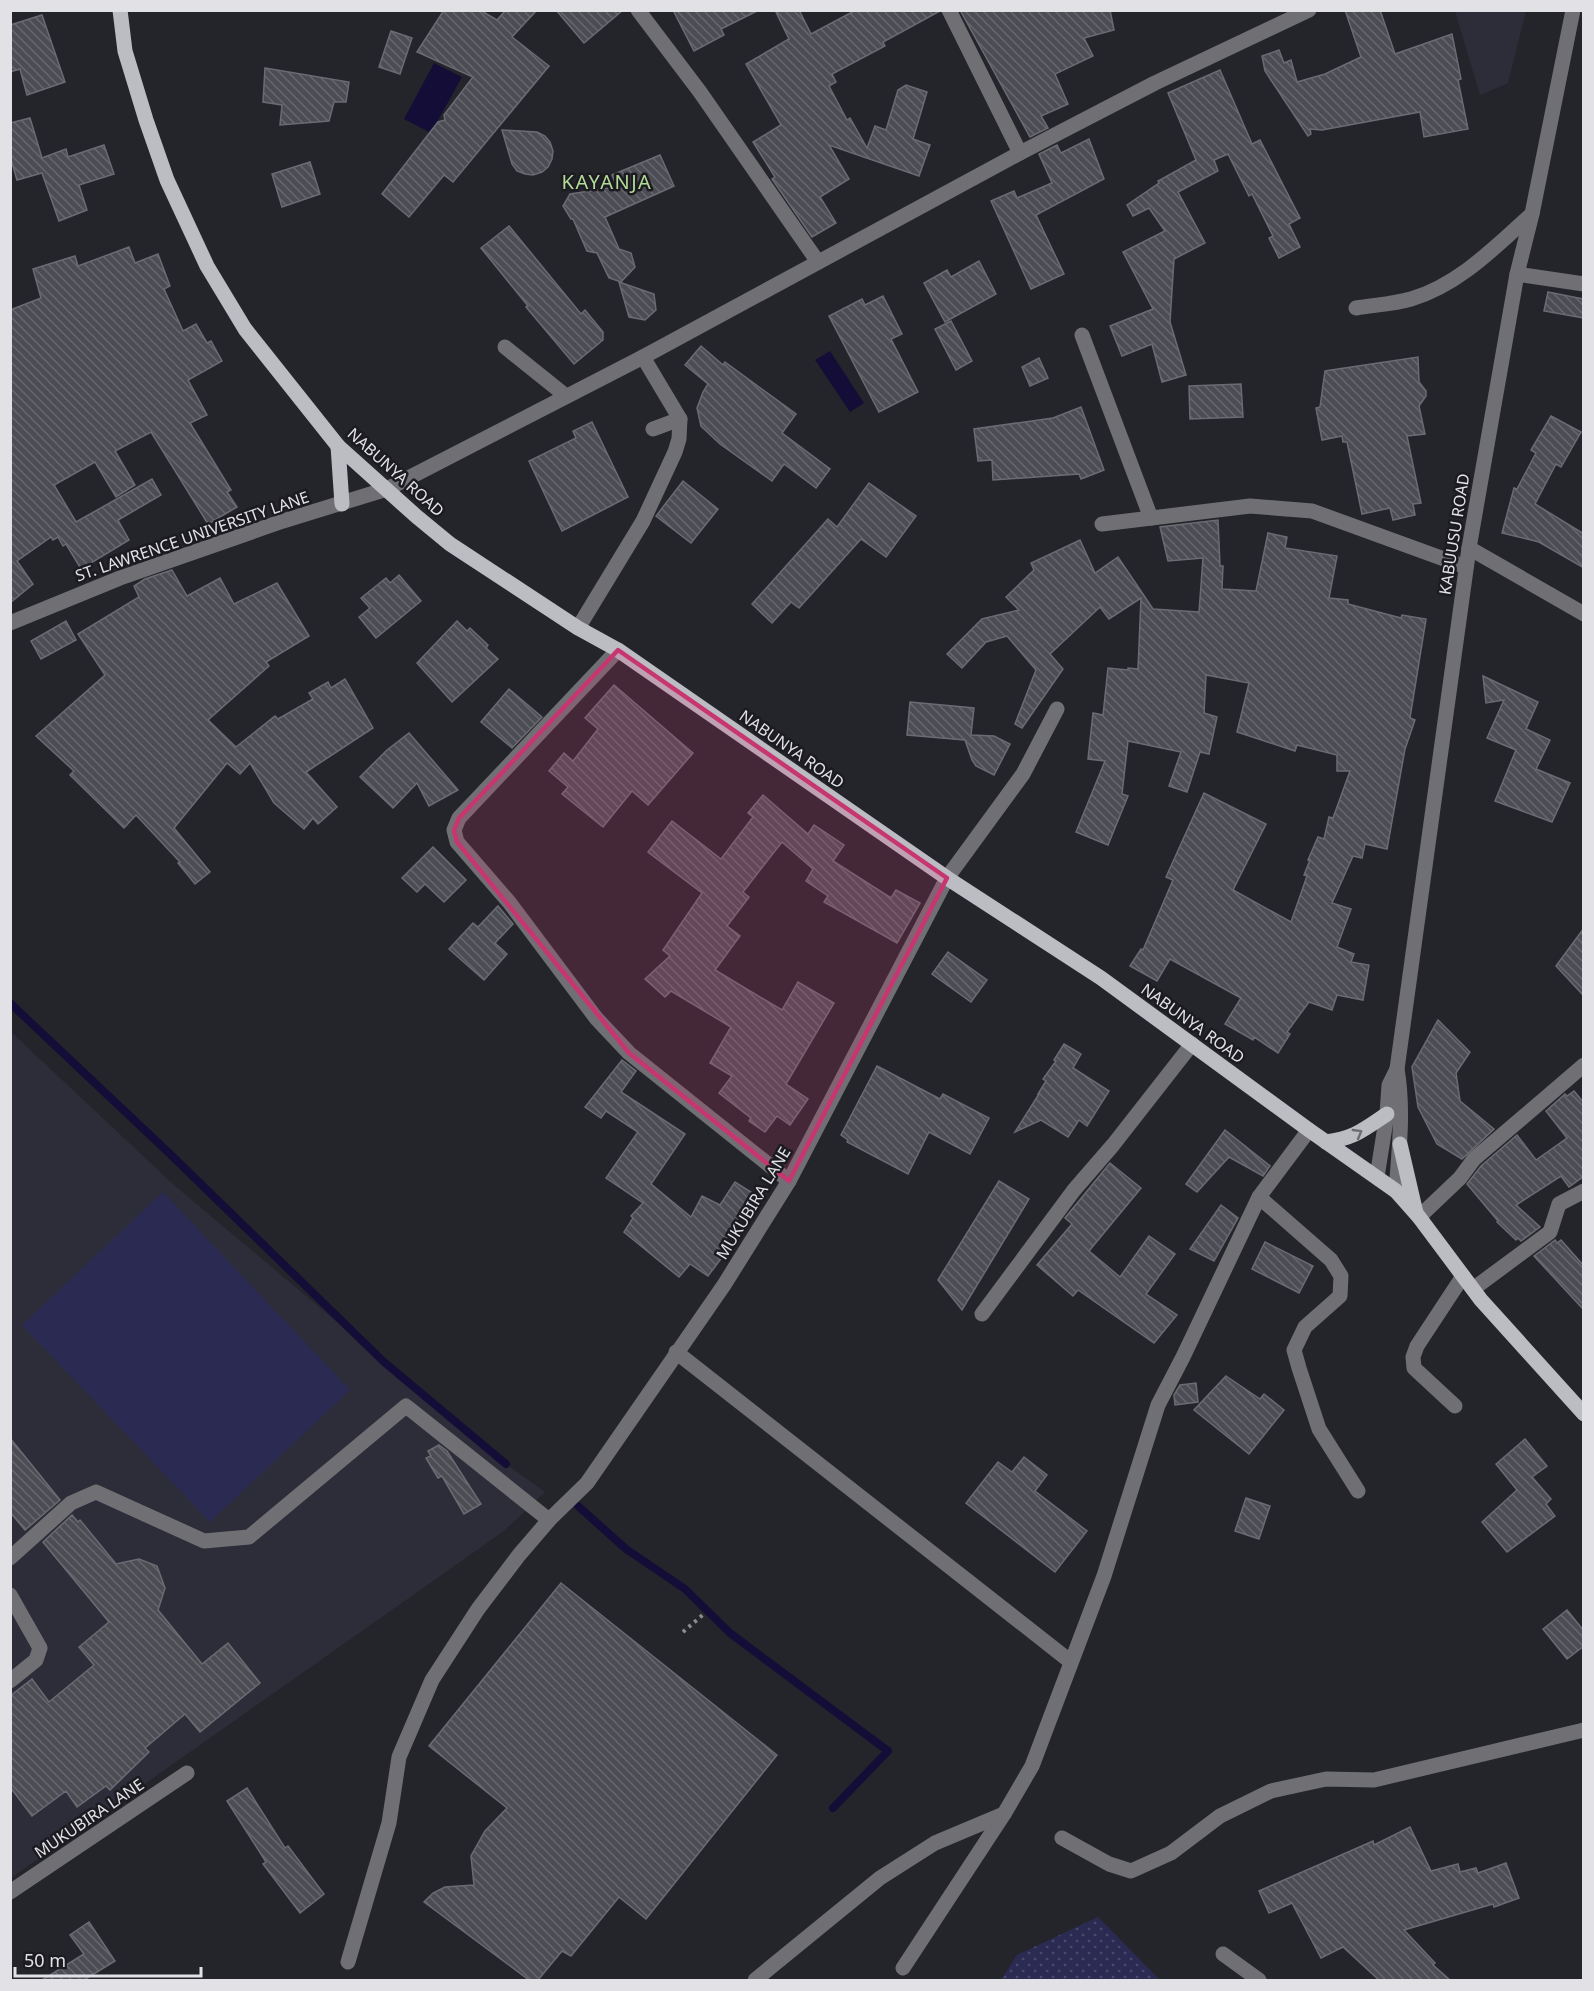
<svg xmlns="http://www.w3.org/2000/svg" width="1594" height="1991" font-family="'Noto Sans',sans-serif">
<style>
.built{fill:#2c2d39}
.grass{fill:url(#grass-dots)}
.garden{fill:#2b2a52}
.water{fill:#130d37}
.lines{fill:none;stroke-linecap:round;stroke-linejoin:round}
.stream{stroke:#130d37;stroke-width:8}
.building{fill:url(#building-back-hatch);stroke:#6b6c73;stroke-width:1.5}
.path{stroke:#8b8c91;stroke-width:4;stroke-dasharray:3 4.5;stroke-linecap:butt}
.minor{stroke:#707074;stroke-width:15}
.major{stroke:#bcbcc3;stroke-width:15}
.oneway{stroke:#6c6c72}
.marked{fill:#c73670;fill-opacity:0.2;stroke:#c73670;stroke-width:4.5;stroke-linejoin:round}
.labels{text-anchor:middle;stroke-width:5;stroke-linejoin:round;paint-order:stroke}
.street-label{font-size:16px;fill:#e2e2e6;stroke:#1b1b21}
.quarter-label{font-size:20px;letter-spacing:1.5px;fill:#b3db97;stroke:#1b1b21}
</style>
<defs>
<pattern id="grass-dots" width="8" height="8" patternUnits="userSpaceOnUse" patternTransform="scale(1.5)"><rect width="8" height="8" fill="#2b2a52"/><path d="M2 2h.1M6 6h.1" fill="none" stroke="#49496b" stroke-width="1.8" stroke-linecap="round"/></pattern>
<pattern id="building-back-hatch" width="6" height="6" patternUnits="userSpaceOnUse" patternTransform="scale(1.5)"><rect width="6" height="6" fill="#4c4d54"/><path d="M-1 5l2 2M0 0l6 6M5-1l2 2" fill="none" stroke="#66666d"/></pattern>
</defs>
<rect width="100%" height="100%" fill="#24252b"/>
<g class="built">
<polygon points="1455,11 1526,11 1508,83 1480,95"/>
<polygon points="10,1031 174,1185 506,1464 545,1492 504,1531 11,1878"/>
</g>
<polygon class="grass" points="1098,1917 1160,1980 1001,1980 1017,1955"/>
<polygon class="garden" points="163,1192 350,1390 210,1522 22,1325"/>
<g class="water">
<polygon points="434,63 462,77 431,133 404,119"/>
<polygon points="830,351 864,403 850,412 815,360"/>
</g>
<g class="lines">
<g class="stream">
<polyline points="10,1003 169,1153 384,1362 506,1464"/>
<polyline points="578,1506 626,1549 685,1589 730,1633 888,1751 833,1808"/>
</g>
</g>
<g class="building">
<polygon points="444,10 480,10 497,20 506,10 537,10 512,37 549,66 453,182 444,175 409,217 382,194 438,122 445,120 444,115 473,77 417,52"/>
<polygon points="556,10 623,10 584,43"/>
<polygon points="673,10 759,10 721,29 724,35 694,51"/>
<polygon points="775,10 799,10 811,34 856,10 940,11 883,42 885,46 832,74 836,82 829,86 847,120 850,118 867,148 875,126 886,130 898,90 906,85 927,92 913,139 930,145 919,176 829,145 849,179 820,197 836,223 812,237 772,179 775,177 753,142 781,125 746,64 789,39"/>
<polygon points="960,10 1110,10 1114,30 1084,38 1093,56 1055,74 1068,104 1041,116 1048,128 1030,137"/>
<polygon points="1345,10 1380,10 1395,54 1452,34 1461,79 1458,80 1468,129 1424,137 1420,112 1322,130 1310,129 1311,134 1308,136 1265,71 1262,56 1279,50 1284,63 1291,60 1297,82 1325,74 1361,57"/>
<polygon points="42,15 65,82 27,95 20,69 10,72 10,25"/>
<polygon points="391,31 412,38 400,74 379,67"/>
<polygon points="265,68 349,82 346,102 334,102 329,121 280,125 282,105 263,102"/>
<polygon points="1220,70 1252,144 1260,140 1300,218 1289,224 1300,247 1279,258 1269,238 1273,236 1252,194 1249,196 1228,154 1214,160 1218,171 1178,192 1205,243 1174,259 1170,322 1186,375 1162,382 1152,344 1122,356 1110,326 1153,309 1123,252 1165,231 1149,208 1133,216 1127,205 1159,183 1158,181 1196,160 1168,93"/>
<polygon points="30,118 42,158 66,149 68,157 104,145 114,174 79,185 87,210 59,221 42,173 17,180 10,156 10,123"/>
<polygon points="502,130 537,132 545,136 550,142 553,151 552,159 548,167 542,172 533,175 525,174 517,171 512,164"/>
<polygon points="1089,139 1104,179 1036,215 1064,274 1031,289 991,201 1014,191 1017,198 1052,183 1039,154 1057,145 1061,153"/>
<polygon points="660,155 674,186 605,217 619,249 631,253 635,267 621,282 609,278 597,253 587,251 573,219 571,219 563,206 570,194 617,187 612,175"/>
<polygon points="310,162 320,194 282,207 272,174"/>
<polygon points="509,226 581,314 585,310 603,332 603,340 574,364 526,307 528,306 481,248"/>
<polygon points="129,247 135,263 158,254 170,286 164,289 183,331 196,324 207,343 211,341 222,361 188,380 207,415 190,423 231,490 227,492 237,507 208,524 151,432 115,451 135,485 116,497 95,462 54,485 76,522 152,479 161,495 118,520 129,540 81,569 66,544 63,546 58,537 53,540 51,537 17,561 33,584 10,603 10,310 41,298 33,269 75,256 78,266"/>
<polygon points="979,261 996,294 945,322 924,283 947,270 951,277"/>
<polygon points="619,282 654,294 656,310 645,320 629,317"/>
<polygon points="1548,292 1584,299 1584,318 1544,311"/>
<polygon points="883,296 902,334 891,339 918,392 879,412 829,316 862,299 865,305"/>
<polygon points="951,321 972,361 956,370 935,329"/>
<polygon points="701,346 723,365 725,362 796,414 782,433 830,469 816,488 784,464 772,481 720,444 701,426 697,408 703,392 708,384 685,365"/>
<polygon points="1418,357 1419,382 1426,391 1426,396 1419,406 1425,434 1407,436 1421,503 1413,504 1415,515 1393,520 1390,508 1362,514 1347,442 1343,442 1342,436 1322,440 1316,408 1320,407 1325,371"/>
<polygon points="1039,358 1048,378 1030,386 1022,367"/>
<polygon points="1241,384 1243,417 1190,419 1189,386"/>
<polygon points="1081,407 1104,470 1081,479 1079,474 993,480 992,460 978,461 974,429 1053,418"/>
<polygon points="1551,416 1581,432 1561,467 1556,464 1535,504 1584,534 1584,568 1539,542 1502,533 1514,488 1517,489 1536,453 1531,450"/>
<polygon points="592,422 628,497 562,531 529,461 576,438 573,431"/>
<polygon points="683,481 718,509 691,543 656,516"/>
<polygon points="869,483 916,516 886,557 861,539 799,608 791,602 772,623 752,604 828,519 837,527"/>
<polygon points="1218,520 1220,566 1223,566 1222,589 1256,591 1268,533 1287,537 1285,548 1337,556 1329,598 1348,600 1348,604 1401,618 1402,615 1426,619 1410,718 1415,720 1405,749 1387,849 1365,844 1362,858 1353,856 1332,903 1351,909 1337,947 1354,954 1351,962 1369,965 1363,1000 1337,995 1332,1010 1309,1002 1287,1032 1290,1034 1278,1053 1254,1037 1253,1040 1225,1024 1241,998 1170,959 1157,981 1130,966 1141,949 1143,950 1173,880 1166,877 1204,793 1266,824 1233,890 1291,922 1307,876 1304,875 1310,860 1308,860 1318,837 1324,839 1329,817 1333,818 1350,771 1337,771 1337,755 1297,745 1295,751 1237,732 1249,683 1206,675 1204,713 1217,717 1209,754 1200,752 1187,792 1169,786 1181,752 1128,741 1122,794 1128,796 1108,845 1076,832 1105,761 1088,759 1093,713 1103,715 1108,668 1128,670 1128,668 1138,669 1141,598 1109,619 1100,607 1050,654 1063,669 1022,728 1015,724 1036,670 1007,636 986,642 962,668 947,654 982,619 1019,610 1006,597 1034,570 1031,563 1080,540 1095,573 1118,557 1153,609 1199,612 1203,558 1168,561 1160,527"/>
<polygon points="172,570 187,596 220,578 234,604 277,583 309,636 266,662 269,666 208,720 236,747 275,716 278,719 313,699 309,693 328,682 331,688 345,679 373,728 306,772 337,807 318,824 313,818 304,829 274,803 250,763 240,774 227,763 174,828 210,872 195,884 178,863 180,862 136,815 124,828 70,775 74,771 36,736 105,675 78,634 139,597 134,586 145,579"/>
<polygon points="399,575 421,601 376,638 359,617 370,608 361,598 386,578 390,583"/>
<polygon points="66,621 76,640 41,659 31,641"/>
<polygon points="457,621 467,631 470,628 488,645 486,648 498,659 452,702 417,663"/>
<polygon points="1483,676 1538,702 1526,729 1550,740 1536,769 1570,783 1552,822 1495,801 1516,750 1487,738 1504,700 1486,703"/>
<polygon points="614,685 693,753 648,805 632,791 603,827 562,794 568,787 549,771 564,753 573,761 598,729 585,718"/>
<polygon points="509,689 542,717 512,748 481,722"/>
<polygon points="910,702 974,708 971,735 994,736 1010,744 994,775 976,766 972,760 965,740 907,735"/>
<polygon points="409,733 458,790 429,806 417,783 393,808 360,777 387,750"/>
<polygon points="763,795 808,834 814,825 844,845 833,861 891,898 896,890 920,903 897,943 824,902 828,896 806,881 813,869 782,842 743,892 749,897 727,926 740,936 715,970 782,1010 798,982 834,1003 786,1084 808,1099 790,1125 777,1116 765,1132 749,1121 751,1118 719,1093 732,1076 710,1063 731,1027 671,991 665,997 645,979 670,956 663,950 702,893 648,852 672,821 721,859 753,817 748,813"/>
<polygon points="433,847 466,880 444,902 425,884 417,892 402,878"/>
<polygon points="498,906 513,924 495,943 507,954 484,980 449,949 473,923 478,927"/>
<polygon points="1584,928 1584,996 1556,966"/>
<polygon points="948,952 987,980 971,1002 932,974"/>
<polygon points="1438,1020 1470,1052 1456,1073 1460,1101 1494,1129 1462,1159 1437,1144 1418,1107 1412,1067"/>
<polygon points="1064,1044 1081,1054 1073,1068 1109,1091 1087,1126 1079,1120 1068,1137 1041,1120 1015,1132 1039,1094 1038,1094 1046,1081 1043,1079 1056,1061 1054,1060"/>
<polygon points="622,1060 636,1071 621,1092 685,1134 651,1184 691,1217 702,1196 720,1205 735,1182 754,1194 734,1224 723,1244 729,1248 708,1276 690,1264 679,1277 624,1232 633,1218 631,1216 643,1203 606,1178 638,1132 606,1111 601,1118 585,1107"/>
<polygon points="877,1066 940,1099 943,1094 989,1118 970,1154 929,1132 908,1174 847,1142 848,1140 841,1135"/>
<polygon points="1574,1091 1584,1103 1584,1176 1569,1187 1561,1176 1516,1205 1540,1227 1521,1241 1518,1238 1516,1240 1497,1222 1498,1221 1467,1184 1481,1166 1517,1135 1536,1160 1567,1138 1546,1111 1565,1094 1567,1096"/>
<polygon points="1225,1130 1270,1166 1263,1176 1229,1157 1197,1192 1186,1184"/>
<polygon points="1110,1163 1141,1188 1089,1251 1120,1277 1149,1236 1175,1254 1146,1294 1177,1315 1154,1343 1078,1290 1073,1296 1037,1265 1072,1224 1065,1218"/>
<polygon points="999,1181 1029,1199 962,1310 938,1280"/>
<polygon points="1221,1205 1238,1218 1214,1261 1190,1249"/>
<polygon points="1555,1240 1557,1243 1561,1240 1584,1266 1584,1310 1534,1256"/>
<polygon points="1265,1242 1313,1266 1299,1293 1252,1269"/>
<polygon points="1226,1376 1260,1399 1264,1394 1284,1410 1249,1454 1194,1410"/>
<polygon points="1196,1383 1198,1402 1175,1405 1174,1395 1180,1385"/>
<polygon points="10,1438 60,1500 25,1530 10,1512"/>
<polygon points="1525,1439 1547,1466 1532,1477 1551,1499 1546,1504 1555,1516 1507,1552 1482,1522 1517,1490 1496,1464"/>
<polygon points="439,1445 447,1451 481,1504 464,1514 442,1476 438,1478 426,1458 431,1456 428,1451"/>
<polygon points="1024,1457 1047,1475 1035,1491 1087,1531 1055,1572 966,1503 998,1462 1012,1472"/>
<polygon points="1246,1498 1270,1506 1259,1539 1235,1531"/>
<polygon points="72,1515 78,1522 80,1520 116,1564 139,1559 157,1566 165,1588 158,1610 202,1664 228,1643 260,1683 200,1732 185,1714 145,1748 149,1752 110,1790 106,1786 77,1807 66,1791 32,1816 10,1787 10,1696 32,1679 49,1702 94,1665 79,1647 109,1622 43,1542"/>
<polygon points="561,1583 777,1755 646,1919 619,1897 571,1956 562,1951 538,1980 529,1980 424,1902 433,1893 445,1887 474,1885 471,1856 485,1831 507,1808 429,1746"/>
<polygon points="1567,1610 1584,1631 1584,1646 1567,1659 1543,1629"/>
<polygon points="247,1788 285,1848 288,1846 324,1894 300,1913 263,1864 266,1862 227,1801"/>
<polygon points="1410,1827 1431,1871 1458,1864 1460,1872 1476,1868 1478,1873 1506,1863 1519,1898 1494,1907 1493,1904 1404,1930 1435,1963 1433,1965 1450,1980 1379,1980 1343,1947 1321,1958 1292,1903 1269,1913 1259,1891 1373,1841 1374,1845"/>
<polygon points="89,1922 115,1961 84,1980 42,1980 84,1954 70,1935"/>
</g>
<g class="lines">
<polyline class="path" points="683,1632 705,1613"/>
<g class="minor">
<polyline points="638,10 700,92 818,262"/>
<polyline points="949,10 1020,153"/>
<polyline points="1517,274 1584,284"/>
<path d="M1356 308C1374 305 1394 304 1411 299 1459 285 1496 246 1532 214"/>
<polyline points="1082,335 1151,518"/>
<polyline points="505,347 566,396"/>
<polyline points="653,429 680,419"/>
<polyline points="1102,524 1250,506 1312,511 1466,567"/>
<polyline points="1469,548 1584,614"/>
<polyline points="10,623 120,578 283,521 387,489 643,357 1020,153 1155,83 1309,10"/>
<polyline points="578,628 643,521 675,452 679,439 680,419 643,357"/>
<polyline points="618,650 459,818 454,830 457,842 509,902 596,1018 629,1053 789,1181"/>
<polyline points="1377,1177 1387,1114 1389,1085 1397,1069"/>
<path d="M1396 1191C1399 1151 1404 1109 1397 1069L1469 548 1517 274 1532 214 1573 10"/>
<polyline points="1259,1197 1331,1260 1341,1276 1340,1296 1305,1327 1294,1350 1299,1368 1319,1429 1358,1491"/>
<polyline points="1419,1217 1460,1178 1474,1159 1584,1065"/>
<polyline points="1473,1289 1550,1232 1559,1204 1584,1191"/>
<polyline points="982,1314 1074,1190 1113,1145 1192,1044"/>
<polyline points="676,1352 1071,1662"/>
<polyline points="1455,1406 1414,1368 1413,1357 1417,1346 1463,1276"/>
<polyline points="10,1558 71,1503 96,1492 204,1541 249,1537 406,1406 549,1520"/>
<polyline points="10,1595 40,1648 36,1660 10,1681"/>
<polyline points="1062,1838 1109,1864 1131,1871 1171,1853 1220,1816 1271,1791 1326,1779 1374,1780 1584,1730"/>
<polyline points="10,1892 187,1773"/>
<polyline points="1223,1954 1259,1980"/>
<polyline points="348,1962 389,1823 399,1757 432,1680 478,1609 519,1555 549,1520 587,1483 724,1285 789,1181 947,878 1023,774 1057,709"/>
<polyline points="903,1968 1004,1814 1032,1766 1104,1576 1158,1405 1183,1357 1259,1197 1309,1130"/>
<polyline points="755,1980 880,1878 935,1843 1004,1814"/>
</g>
<g class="major">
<polyline points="120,10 125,51 146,120 167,180 207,266 245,329 338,446 416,516 450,544 578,628 618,650 947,878 1101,978 1309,1130 1396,1191 1419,1217 1481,1300 1584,1414"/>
<polyline points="338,446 342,504"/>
<path d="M1326 1142C1355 1138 1363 1130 1387 1114"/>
<polyline points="1400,1144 1416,1213"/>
</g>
</g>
<defs><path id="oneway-chevron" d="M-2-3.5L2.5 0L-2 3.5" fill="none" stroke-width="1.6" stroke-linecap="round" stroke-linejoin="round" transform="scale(1.5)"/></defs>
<use class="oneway" href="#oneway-chevron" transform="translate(1358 1133) rotate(-30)"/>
<path class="marked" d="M618 650 947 878 789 1181 629 1053 457 842 454 830 459 818Z"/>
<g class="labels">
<g class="street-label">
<text transform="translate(396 472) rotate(42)" y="6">NABUNYA ROAD</text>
<text transform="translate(1454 534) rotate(-81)" y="6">KABUUSU ROAD</text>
<text transform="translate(192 536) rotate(-19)" y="6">ST. LAWRENCE UNIVERSITY LANE</text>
<text transform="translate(792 749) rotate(35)" y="6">NABUNYA ROAD</text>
<text transform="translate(1193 1023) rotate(36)" y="6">NABUNYA ROAD</text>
<text transform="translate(753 1203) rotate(-59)" y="6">MUKUBIRA LANE</text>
<text transform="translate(89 1818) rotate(-34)" y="6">MUKUBIRA LANE</text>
</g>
<g class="quarter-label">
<text x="607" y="189">KAYANJA</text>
</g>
</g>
<rect width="1594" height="1991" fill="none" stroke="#e2e2e6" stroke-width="24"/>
<path d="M15 1967v9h186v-9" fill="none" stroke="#e2e2e6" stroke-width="3"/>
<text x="24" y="1967" font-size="18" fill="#e2e2e6" stroke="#1b1b21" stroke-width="4.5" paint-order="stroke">50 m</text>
</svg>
